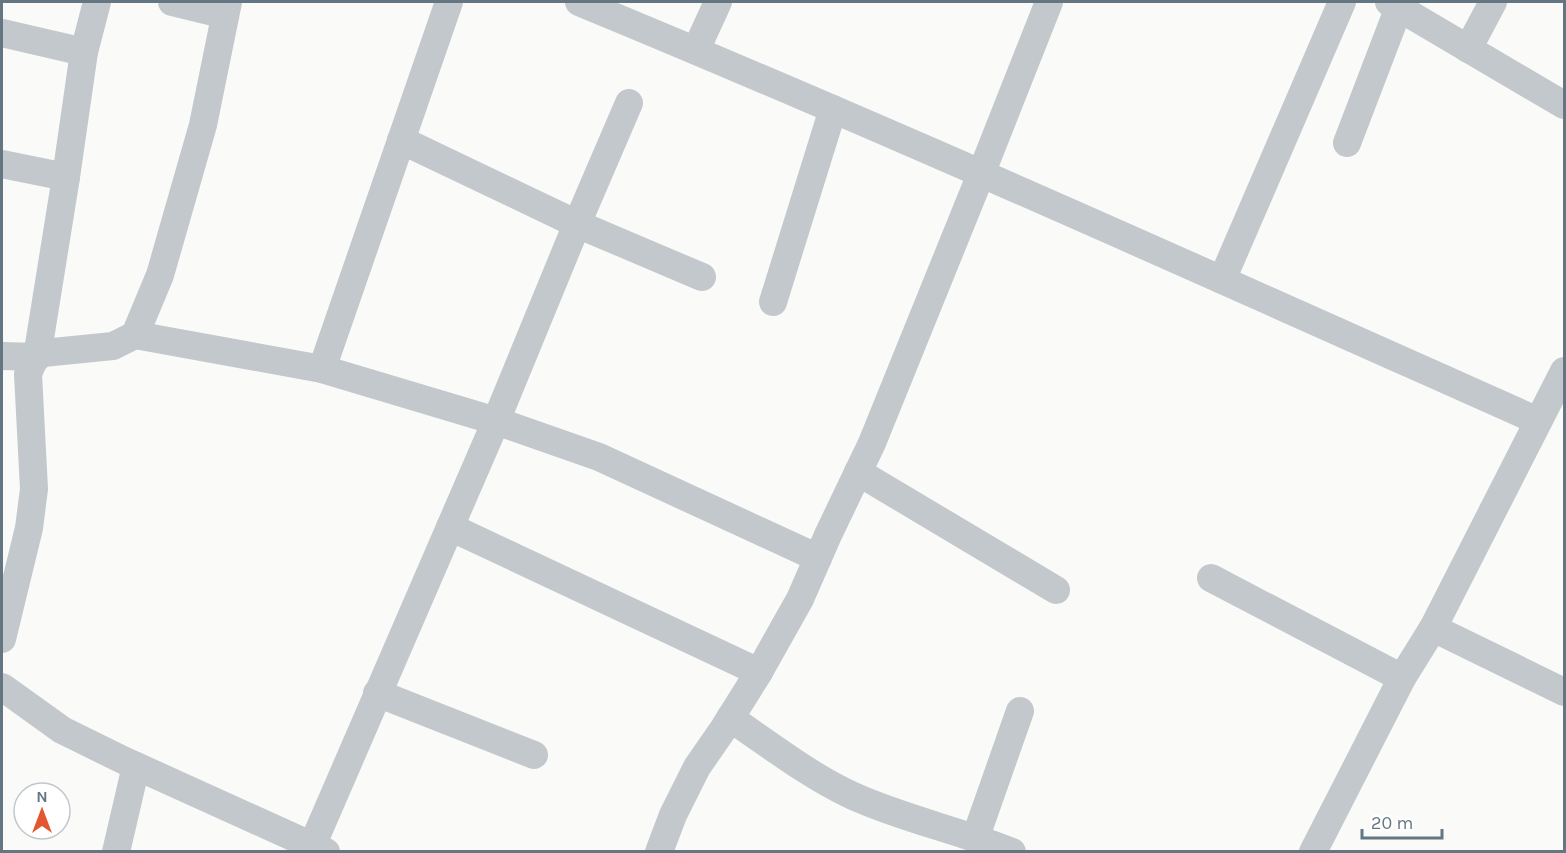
<svg xmlns="http://www.w3.org/2000/svg" width="1566" height="853" font-family="Karla,sans-serif">
<style>
.lines{fill:none;stroke-linecap:round;stroke-linejoin:round}
.minor{stroke:#c3c8cc;stroke-width:28}
</style>
<rect width="100%" height="100%" fill="#fafaf8"/>
<g class="lines">
<g class="minor">
<polyline points="172,2 225,15"/>
<path d="M579 2C901 135 1220 279 1538 421"/>
<polyline points="1389,2 1564,105"/>
<polyline points="2,33 84,52"/>
<polyline points="1468,49 1493,2"/>
<polyline points="696,50 718,2"/>
<polyline points="401,140 577,224 702,277"/>
<polyline points="1347,143 1399,7"/>
<polyline points="2,164 66,177"/>
<polyline points="1222,280 1342,2"/>
<polyline points="773,302 833,109"/>
<polyline points="135,335 322,369 496,421 599,457 818,558"/>
<polyline points="2,356 37,357 66,177 84,52 97,2"/>
<polyline points="322,369 449,2"/>
<polyline points="858,472 1056,590"/>
<polyline points="450,527 759,672"/>
<polyline points="1211,578 1402,678"/>
<polyline points="1433,628 1564,692"/>
<path d="M2 639 29 528 34 489 28 374C32 364 34 358 43 353L113 346 135 335 160 275 203 125 228 2"/>
<polyline points="2,687 62,730 125,761 326,852"/>
<polyline points="377,693 534,755"/>
<path d="M730 718C769 744 808 775 851 795 903 819 959 830 1012 852"/>
<polyline points="975,839 1020,711"/>
<polyline points="312,846 496,421 577,224 629,103"/>
<polyline points="116,852 136,766"/>
<polyline points="659,852 673,815 697,767 724,728 759,672 800,599 828,535 872,443 981,174 1049,2"/>
<polyline points="1313,852 1402,678 1433,628 1564,371"/>
</g>
</g>
<rect width="1566" height="853" fill="none" stroke="#657683" stroke-width="6"/>
<g transform="translate(42 811)"><circle r="28" fill="#ffffff" stroke="#c1c8cd" stroke-width="1.5"/>
<path d="M0-4.5L10 22L0 15L-10 22Z" fill="#e4572e"/>
<text y="-9" font-size="16" font-weight="bold" text-anchor="middle" fill="#657683">N</text>
</g>
<path d="M1362 829v9h80v-9" fill="none" stroke="#657683" stroke-width="3"/>
<text x="1371" y="829" font-size="18" fill="#657683" stroke="#ffffff" stroke-width="4.5" paint-order="stroke">20 m</text>
</svg>
